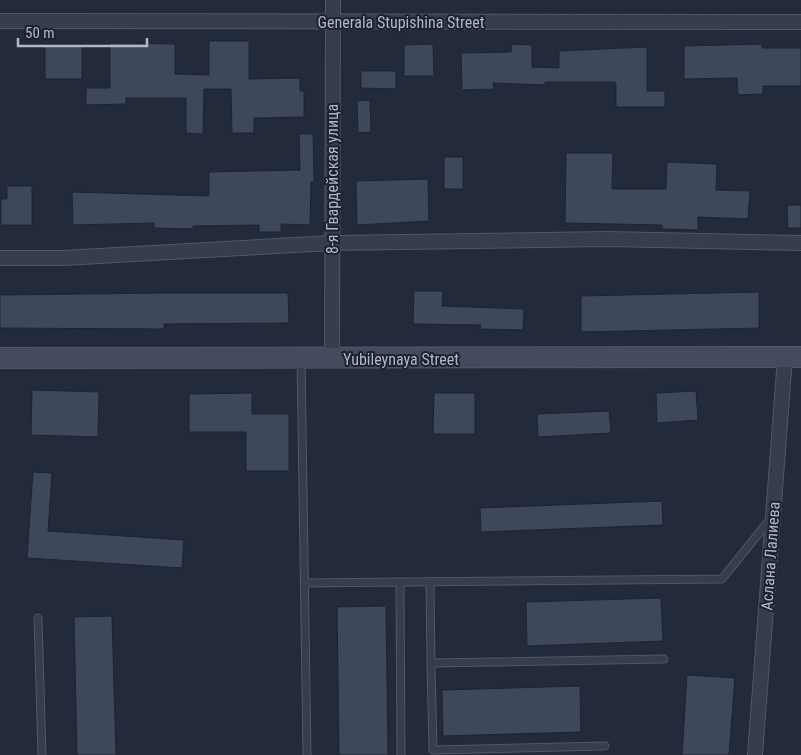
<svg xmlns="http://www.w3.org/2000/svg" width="801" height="755" font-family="'Roboto Condensed',sans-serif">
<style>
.building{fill:#3e485b;stroke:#1d2432}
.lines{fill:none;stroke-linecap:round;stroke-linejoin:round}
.lane-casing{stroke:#515766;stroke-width:9}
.street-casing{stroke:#515766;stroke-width:16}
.secondary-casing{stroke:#515766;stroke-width:22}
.lane{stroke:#363d4c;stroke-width:7}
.street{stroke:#363d4c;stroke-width:14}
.secondary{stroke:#444b5f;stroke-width:20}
.labels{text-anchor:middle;stroke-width:4;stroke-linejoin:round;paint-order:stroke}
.street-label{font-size:16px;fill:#b1b7c7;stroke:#1b2230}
</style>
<rect width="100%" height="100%" fill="#222a3b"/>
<g class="building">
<polygon points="209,41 249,41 249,79 300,78 300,91 304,91 304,117 254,118 254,133 232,133 231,89 204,89 203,134 186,133 186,98 126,98 126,104 86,105 86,88 110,88 110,43 175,44 175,74 209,75"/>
<polygon points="433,44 434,76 404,76 404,45"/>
<polygon points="512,44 532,45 532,67 559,68 559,51 647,47 647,91 665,91 665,107 616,107 616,83 613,82 545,82 545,85 493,83 494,89 462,90 461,53 511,52"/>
<polygon points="762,44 762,48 801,48 801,86 763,86 763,94 738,95 737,78 684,79 684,46"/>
<rect x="45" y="45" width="37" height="34"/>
<polygon points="361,71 396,71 396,89 361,88"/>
<polygon points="370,100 371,132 358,133 357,101"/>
<polygon points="299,134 313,134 314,182 311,182 310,225 281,224 281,232 259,232 259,225 193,226 193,229 154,228 154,223 73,225 72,192 209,196 209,172 300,170"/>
<polygon points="566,153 613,153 612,189 666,189 667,162 717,164 716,190 750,191 748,219 698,217 698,230 662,229 662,225 565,223"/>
<rect x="444" y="157" width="19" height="32"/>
<polygon points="428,179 429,221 357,225 356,181"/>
<polygon points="7,186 32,186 32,225 1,225 1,199 7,199"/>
<polygon points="787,205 801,205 801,228 788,228"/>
<polygon points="414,291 443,291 442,306 524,309 523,330 480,329 481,325 413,324"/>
<polygon points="759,292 759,328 581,332 581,296"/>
<polygon points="164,293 288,293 289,323 164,324 164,329 0,328 0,295"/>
<polygon points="32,390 99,392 98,437 31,435"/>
<polygon points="696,391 698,420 657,423 656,393"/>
<polygon points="252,393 252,414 289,414 289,471 246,471 246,432 189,432 189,394"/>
<polygon points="434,393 475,393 475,434 433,434"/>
<polygon points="609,411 611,433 538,437 537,414"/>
<polygon points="33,472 52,473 48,531 184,540 182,568 27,558"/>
<polygon points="662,501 663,525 481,532 480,508"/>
<polygon points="661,598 663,641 527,646 526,602"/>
<polygon points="386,606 388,755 339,755 337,607"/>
<polygon points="112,616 116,755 77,755 74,617"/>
<polygon points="687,675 735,678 729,755 682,755"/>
<polygon points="580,686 581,732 443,736 442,690"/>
</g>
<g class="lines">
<defs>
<g id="lane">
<polyline points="301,359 307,755"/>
<polyline points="400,582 722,579 771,518"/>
<polyline points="430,582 431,663 664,659"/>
<polyline points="305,583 400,582 401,755"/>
<polyline points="38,618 42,755"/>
<polyline points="431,663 433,750 605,746"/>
</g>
<g id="street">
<polyline points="0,21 801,22"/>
<polyline points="0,258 63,258 332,243 607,239 801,243"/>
<polyline points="332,359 333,0"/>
<polyline points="755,755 785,357"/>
</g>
<polyline id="secondary" points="0,358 801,357"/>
</defs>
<use href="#lane" class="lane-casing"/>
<use href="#street" class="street-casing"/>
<use href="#secondary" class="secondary-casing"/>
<use href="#lane" class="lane"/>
<use href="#street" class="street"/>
<use href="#secondary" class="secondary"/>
</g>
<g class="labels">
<g class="street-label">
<text x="401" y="28">Generala Stupishina Street</text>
<text transform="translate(332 179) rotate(-90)" y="6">8-я Гвардейская улица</text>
<text x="401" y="365">Yubileynaya Street</text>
<text transform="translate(770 556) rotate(-86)" y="6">Аслана Лалиева</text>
</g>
</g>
<path d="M18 38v8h129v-8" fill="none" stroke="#b1b7c7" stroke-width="2.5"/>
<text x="25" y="38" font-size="15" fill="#b1b7c7" stroke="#1b2230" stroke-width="4" paint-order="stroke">50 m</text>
</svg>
